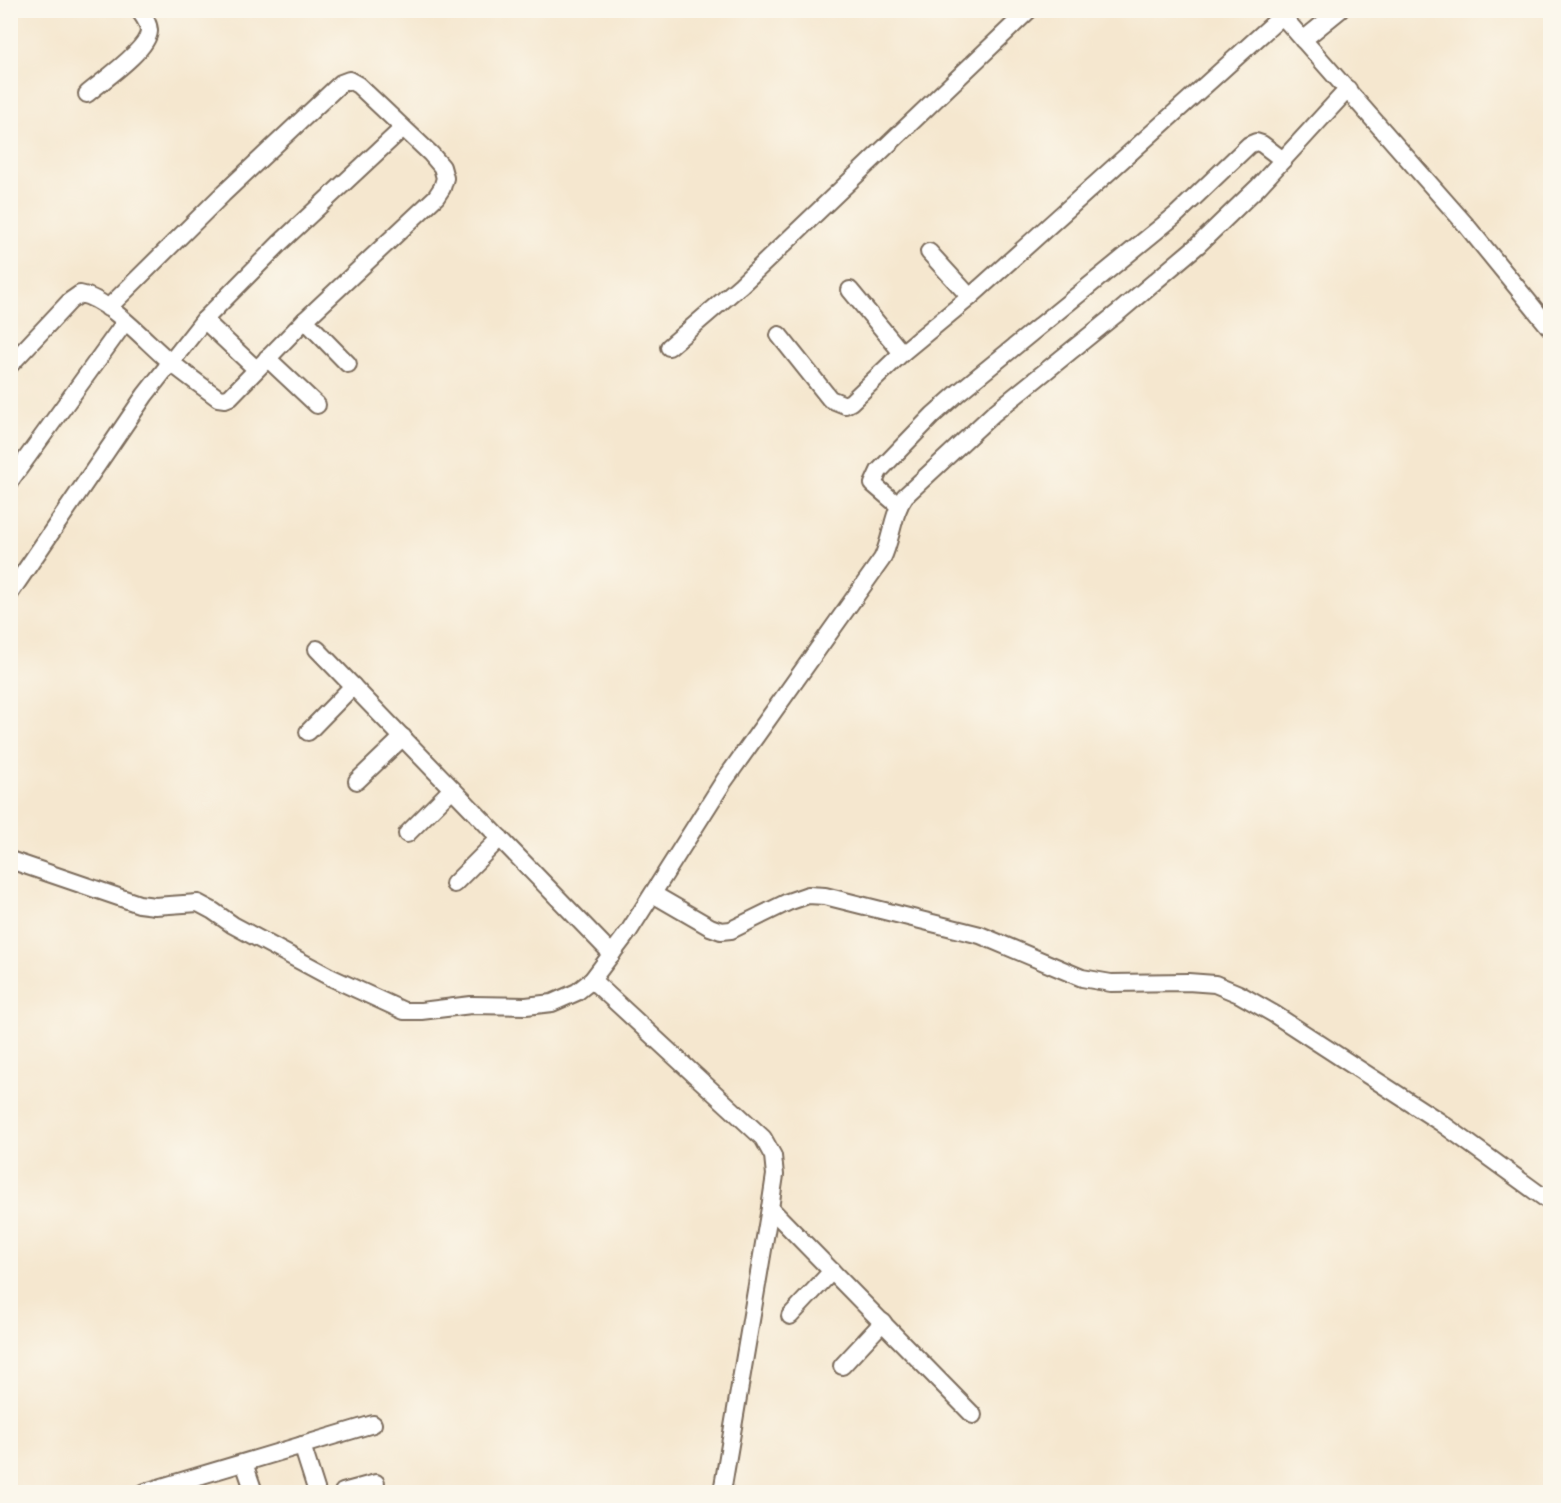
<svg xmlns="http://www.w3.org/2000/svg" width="1561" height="1503" font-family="Sriracha,sans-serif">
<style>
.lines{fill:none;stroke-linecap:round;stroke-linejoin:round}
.minor-casing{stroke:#7c6c5c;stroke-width:20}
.minor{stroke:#fff;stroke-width:16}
</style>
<rect width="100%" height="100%" fill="#fbf7ec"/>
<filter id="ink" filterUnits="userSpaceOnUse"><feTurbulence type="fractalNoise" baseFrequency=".0167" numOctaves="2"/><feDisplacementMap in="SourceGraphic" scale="12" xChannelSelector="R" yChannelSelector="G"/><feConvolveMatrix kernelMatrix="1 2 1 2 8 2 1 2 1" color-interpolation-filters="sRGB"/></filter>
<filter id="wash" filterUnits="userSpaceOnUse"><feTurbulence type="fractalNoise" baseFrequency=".008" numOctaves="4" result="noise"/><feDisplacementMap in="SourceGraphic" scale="24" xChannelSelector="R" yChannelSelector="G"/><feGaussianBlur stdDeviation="1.35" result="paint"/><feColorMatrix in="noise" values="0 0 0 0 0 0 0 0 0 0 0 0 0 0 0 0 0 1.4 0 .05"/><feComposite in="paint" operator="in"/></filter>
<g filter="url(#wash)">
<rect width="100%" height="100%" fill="#f5e7cf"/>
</g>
<g filter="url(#ink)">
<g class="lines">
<defs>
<g id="minor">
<polyline points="1277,10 1466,225 1550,328"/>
<polyline points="1303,40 1340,10"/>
<path d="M87 94C102 81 148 50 149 31 149 23 143 16 139 10"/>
<polyline points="929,252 970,297"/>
<polyline points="850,290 902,353"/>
<polyline points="204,320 256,369"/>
<polyline points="305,320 348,364"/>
<polyline points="779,335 830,399 845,405 851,402 902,353 970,297 1282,16"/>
<polyline points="669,347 741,285 1029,10"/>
<polyline points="267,358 317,405"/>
<path d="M10 365 70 301 80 294C109 299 146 342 169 361 185 374 202 386 218 398L225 399 230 397 305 320 436 197 442 188 445 178 442 167 431 154 358 85 349 80 341 83 223 194 108 308"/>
<polyline points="10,481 125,322"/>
<polyline points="899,506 873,484 879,471 933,415 959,392 1177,214 1249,145 1256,142 1262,144 1283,160"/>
<polyline points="10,593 145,395 204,320 281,242 403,128"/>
<polyline points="317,649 612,954"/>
<polyline points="308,732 353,686"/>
<polyline points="357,781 403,737"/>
<polyline points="407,834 452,789"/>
<path d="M10 860 139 904 155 906 198 903 213 911 233 925 330 977 404 1011H421L471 1005 526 1006 552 1003 577 992 592 980 629 931 724 781 882 559C892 539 892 514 905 496L994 413 1120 311 1198 245 1259 186 1348 89"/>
<polyline points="454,884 500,838"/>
<polyline points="653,894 710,927 721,931 731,930 788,902 808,895 825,896 980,935 1082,978 1111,983 1188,982 1215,984 1239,994 1274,1014 1440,1122 1550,1202"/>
<polyline points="592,980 763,1138 773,1156 775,1175 770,1208 722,1492"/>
<polyline points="770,1208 973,1415"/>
<polyline points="790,1316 832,1271"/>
<polyline points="842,1366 883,1322"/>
<polyline points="302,1445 317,1492"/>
<polyline points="244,1463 254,1492"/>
<polyline points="145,1492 373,1424"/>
<polyline points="343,1492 376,1483"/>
</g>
</defs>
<use href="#minor" class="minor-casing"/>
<use href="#minor" class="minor"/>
</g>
</g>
<rect width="1561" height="1503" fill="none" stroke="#fbf7ec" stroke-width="36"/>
</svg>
